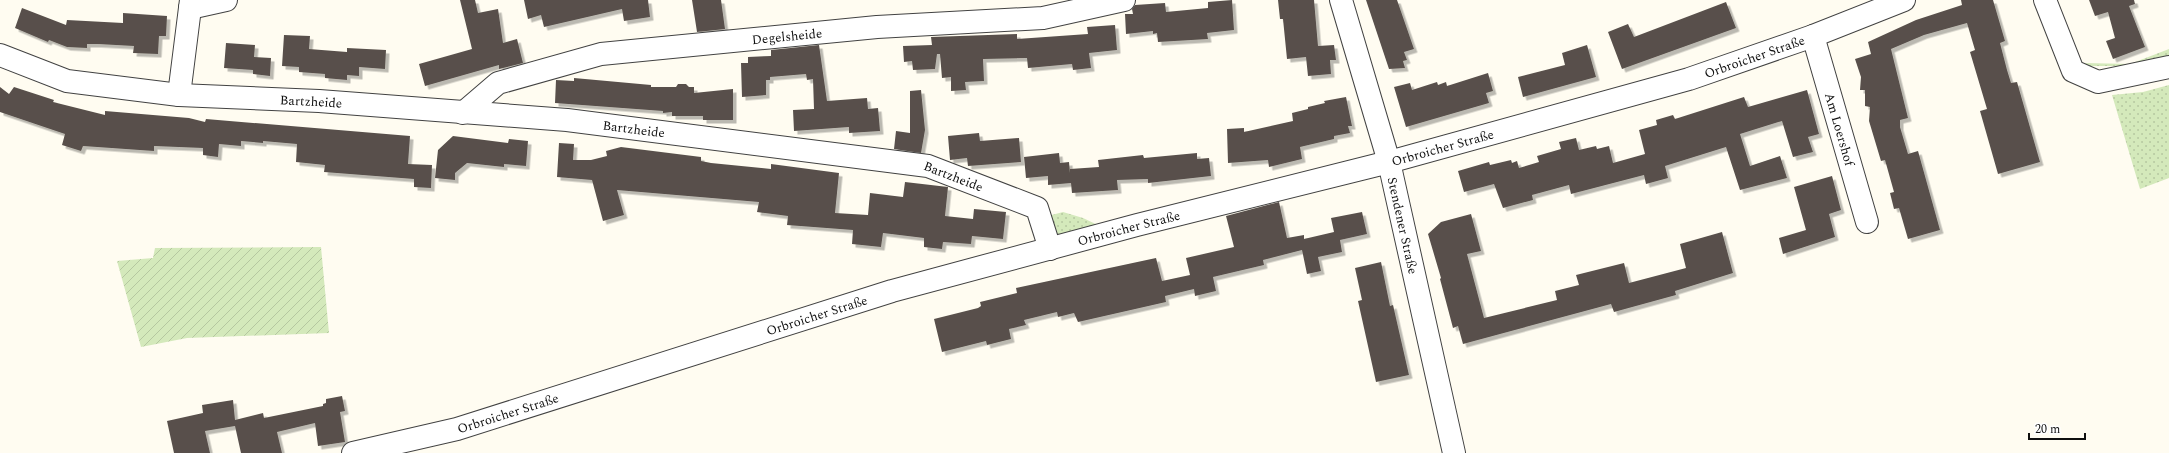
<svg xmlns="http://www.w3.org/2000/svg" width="2169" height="453" font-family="Spectral,serif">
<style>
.grass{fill:url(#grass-dots)}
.garden{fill:url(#garden-furrows)}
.building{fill:#58504b;filter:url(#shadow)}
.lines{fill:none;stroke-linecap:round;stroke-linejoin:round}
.minor-casing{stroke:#424242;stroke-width:24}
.minor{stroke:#fff;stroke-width:22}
.labels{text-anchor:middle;stroke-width:4;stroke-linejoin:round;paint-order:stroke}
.street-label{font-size:13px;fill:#0f0f0f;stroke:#fff}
</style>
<defs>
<pattern id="grass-dots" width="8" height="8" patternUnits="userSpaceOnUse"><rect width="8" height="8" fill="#d4e9bb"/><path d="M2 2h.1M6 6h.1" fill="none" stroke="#b5c7a0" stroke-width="1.8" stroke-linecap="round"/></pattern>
<pattern id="garden-furrows" width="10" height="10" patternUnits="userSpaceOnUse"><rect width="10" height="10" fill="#d4e9bb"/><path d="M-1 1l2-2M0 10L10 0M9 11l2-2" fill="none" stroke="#b5c7a0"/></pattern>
<filter id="shadow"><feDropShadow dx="3.5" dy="3.5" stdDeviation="0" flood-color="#0004"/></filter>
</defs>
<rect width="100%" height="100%" fill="#fffcf1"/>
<g class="grass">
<polygon points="2169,49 2169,60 2131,66 2087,66 2085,63 2130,64"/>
<polygon points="2169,85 2169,178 2140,189 2112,95 2143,92"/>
<polygon points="1063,212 1083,218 1104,228 1067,238 1056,235 1048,216"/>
</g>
<polygon class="garden" points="321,247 329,333 187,338 141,347 117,261 153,258 155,248"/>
<g class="building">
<polygon points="460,0 475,0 478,13 498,9 503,43 517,39 523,63 499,69 499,65 425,86 419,64 472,49"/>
<polygon points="524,0 648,0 650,17 624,21 622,9 544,27 541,15 528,19"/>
<polygon points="692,0 721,0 725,29 697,32"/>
<polygon points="1232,0 1234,30 1207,33 1208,39 1158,42 1157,33 1153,34 1153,31 1126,34 1125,14 1133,14 1132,9 1135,5 1165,3 1166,12 1208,8 1208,2"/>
<polygon points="1278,0 1314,0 1318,46 1334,45 1336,60 1330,60 1331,74 1308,76 1306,57 1287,59 1283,19 1280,19"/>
<polygon points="1366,0 1397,0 1414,49 1404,52 1407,60 1403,61 1405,68 1389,69"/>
<polygon points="1961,0 1993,0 2005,41 2000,43 2007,70 2011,83 2017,82 2040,162 1998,174 1980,111 1987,109 1970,52 1975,50 1967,23 1924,35 1891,49 1908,118 1900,120 1900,127 1908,154 1918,151 1940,230 1908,239 1899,208 1894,209 1890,193 1894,192 1885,160 1881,161 1869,121 1870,107 1865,106 1865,90 1860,90 1861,77 1855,59 1871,54 1868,42 1916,20 1962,5"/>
<polygon points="2089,0 2134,0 2135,4 2129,6 2145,47 2113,59 2106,41 2115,38 2108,12 2095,16"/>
<polygon points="1726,2 1736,28 1622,69 1608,32 1628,24 1634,37"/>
<polygon points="22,8 66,25 67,20 123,23 123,13 167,16 166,36 159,36 158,54 133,53 134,46 98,44 87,44 87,48 67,47 49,40 48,42 15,28"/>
<polygon points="1115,25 1117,50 1089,53 1091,68 1073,70 1072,64 1028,68 1027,58 983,59 984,81 965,82 966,90 951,91 951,77 942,78 940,54 937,54 935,69 913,70 912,61 904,62 903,46 932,45 931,37 1017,34 1017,39 1088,34 1087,27"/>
<polygon points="284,35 310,36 309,49 347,52 347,48 386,50 385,69 359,67 359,76 347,75 347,80 325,78 325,74 299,72 299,67 282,66"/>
<polygon points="226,43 255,45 254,57 271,58 270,76 253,74 253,70 224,68"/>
<polygon points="819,45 827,101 867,98 868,109 878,108 880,131 849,133 849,127 794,131 793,110 814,109 813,79 807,80 806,74 770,77 770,80 766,80 766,95 742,97 741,63 748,63 748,57 771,56 771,50"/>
<polygon points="1587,45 1596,77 1523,97 1518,77 1565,65 1562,53"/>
<polygon points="1488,73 1493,91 1486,93 1489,103 1406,127 1394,87 1410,83 1412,90 1437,82 1438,85 1446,82 1447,86"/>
<polygon points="574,78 651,85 651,87 676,87 678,84 686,84 689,87 694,87 694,93 733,89 733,120 703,120 703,116 672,116 672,112 663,113 663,111 555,103 556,80 574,81"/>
<polygon points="0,87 9,94 14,87 54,100 53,102 105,115 105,111 189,118 205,122 206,119 410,136 408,164 432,165 431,188 414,187 414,179 324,172 325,165 296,162 297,144 263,141 263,143 241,141 241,146 219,144 218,157 203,155 203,148 154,146 154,151 83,146 81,151 62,145 65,134 0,112"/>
<polygon points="921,90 925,130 921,153 894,149 896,131 910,133 910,91"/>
<polygon points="1807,90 1819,134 1808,137 1813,152 1793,157 1782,121 1740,134 1750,166 1780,156 1787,178 1740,190 1726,147 1665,166 1668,178 1646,184 1644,175 1571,194 1569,185 1532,195 1533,200 1503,208 1494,184 1464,192 1458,171 1489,162 1490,165 1511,160 1512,163 1517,161 1519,168 1539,162 1537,156 1561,149 1559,142 1576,138 1579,150 1596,146 1597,149 1609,146 1613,163 1645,154 1639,130 1657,125 1656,120 1673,115 1675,119 1744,97 1748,107"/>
<polygon points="1346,97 1352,126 1348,126 1350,133 1334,136 1334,139 1300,147 1302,159 1269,167 1268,160 1228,163 1227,129 1244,128 1244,132 1293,121 1292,113 1308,109 1308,107 1325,103 1324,101"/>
<polygon points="979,133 980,141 1019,138 1021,162 968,166 967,158 950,160 948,136"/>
<polygon points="453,136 508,143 509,139 528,141 526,166 504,164 504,167 467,163 455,173 455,180 435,178 438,150"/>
<polygon points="559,143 574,144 573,160 591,160 607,156 606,151 621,147 701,157 701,161 711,163 771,169 771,164 839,173 835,213 868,215 870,193 903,197 905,182 948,187 945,216 973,219 974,209 1006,212 1003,239 972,236 971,244 943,242 942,249 924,247 924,238 883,233 881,247 852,244 853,230 787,225 788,216 757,212 759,202 617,190 624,215 603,221 592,180 557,177"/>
<polygon points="1059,153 1060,163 1069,162 1070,173 1070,169 1099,167 1098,160 1143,155 1144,158 1197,153 1197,159 1209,158 1211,176 1148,183 1148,179 1117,180 1118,190 1072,193 1071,183 1048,185 1048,176 1026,178 1024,157"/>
<polygon points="1832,176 1841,210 1829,214 1835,237 1783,254 1779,238 1806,230 1794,187"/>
<polygon points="1279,202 1287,238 1304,235 1304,239 1334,232 1331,218 1362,212 1367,234 1340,240 1342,252 1318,257 1321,271 1307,274 1302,250 1263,260 1264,265 1213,277 1216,291 1195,296 1194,289 1165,296 1166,302 1078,322 1074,313 1058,317 1057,312 1024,320 1026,325 1009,329 1011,339 987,345 986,341 942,352 934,319 978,308 981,306 980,302 1017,293 1016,288 1156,258 1162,281 1190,275 1186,258 1234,247 1226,216"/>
<polygon points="1471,214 1481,251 1467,254 1484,318 1557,300 1555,291 1579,285 1576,275 1624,263 1629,283 1686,268 1680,244 1722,232 1733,273 1675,291 1676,295 1614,312 1611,304 1463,344 1458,326 1453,328 1440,279 1441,278 1428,234 1441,222"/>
<polygon points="1381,262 1390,306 1393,305 1409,375 1376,382 1358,301 1362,300 1355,268"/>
<polygon points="342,396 345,411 340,412 345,442 318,446 315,423 277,432 282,453 241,453 235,426 205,431 210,453 174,453 167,421 203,413 202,405 233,400 235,420 263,413 264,418 323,406 323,404 326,403 326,399"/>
</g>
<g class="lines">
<defs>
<g id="minor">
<path id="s1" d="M1341 0 1389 162 1454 453"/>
<polyline points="2045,0 2073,71 2098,82 2169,67"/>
<polyline points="190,8 226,0"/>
<path id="s2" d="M1813 36 1867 222"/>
<path id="s3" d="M0 55 67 81 179 95 319 101 567 120 928 166 1037 208 1050 249"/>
<polyline points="179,95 191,0"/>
<path id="s4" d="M463 113 498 83 601 54 877 27 1043 18 1124 0"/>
<path id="s5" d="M353 453 457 429 892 291 1137 225 1389 162 1689 79 1813 36 1904 0"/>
</g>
</defs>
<use href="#minor" class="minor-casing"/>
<use href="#minor" class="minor"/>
</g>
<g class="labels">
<g class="street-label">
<text dy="5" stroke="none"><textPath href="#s4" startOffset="340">Degelsheide</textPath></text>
<text dy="5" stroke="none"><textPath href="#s5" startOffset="1457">Orbroicher Straße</textPath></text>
<text dy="5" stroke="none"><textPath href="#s3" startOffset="317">Bartzheide</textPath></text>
<text dy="5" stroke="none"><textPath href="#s3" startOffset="641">Bartzheide</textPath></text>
<text dy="5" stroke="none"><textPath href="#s2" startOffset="97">Am Loershof</textPath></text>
<text dy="5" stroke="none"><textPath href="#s5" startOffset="1132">Orbroicher Straße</textPath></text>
<text dy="5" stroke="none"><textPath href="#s3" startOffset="965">Bartzheide</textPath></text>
<text dy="5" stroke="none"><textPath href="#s1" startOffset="234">Stendener Straße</textPath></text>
<text dy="5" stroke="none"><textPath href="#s5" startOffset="808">Orbroicher Straße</textPath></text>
<text dy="5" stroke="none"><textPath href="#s5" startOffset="484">Orbroicher Straße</textPath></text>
<text dy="5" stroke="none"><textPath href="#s5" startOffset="160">Orbroicher Straße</textPath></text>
</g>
</g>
<path d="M2029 433v6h56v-6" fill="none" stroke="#0f0f0f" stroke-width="2"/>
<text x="2035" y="433" font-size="12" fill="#0f0f0f" stroke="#ffffff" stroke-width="3" paint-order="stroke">20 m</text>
</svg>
